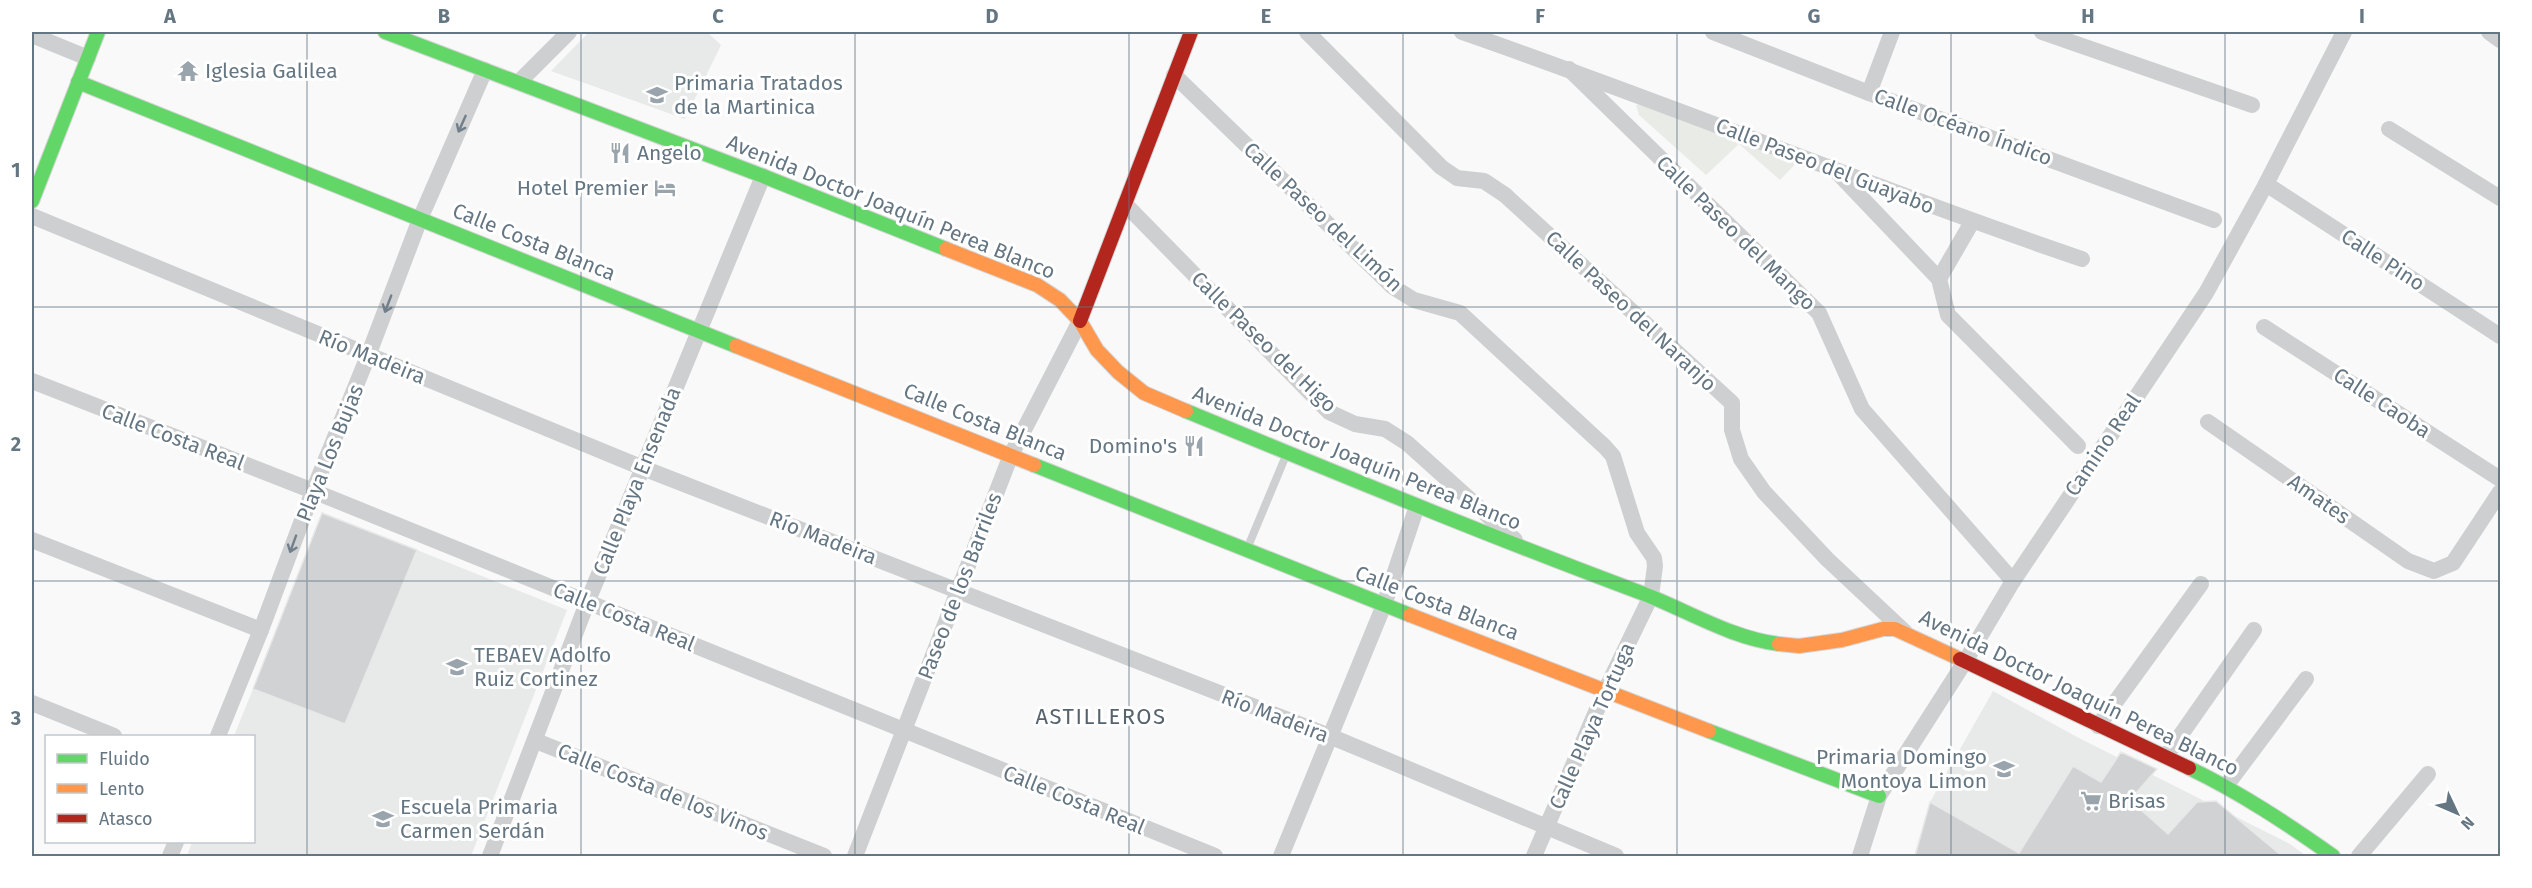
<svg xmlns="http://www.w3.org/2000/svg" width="2532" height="888" font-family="'Fira Sans',sans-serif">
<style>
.built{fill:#e8e9e9}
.green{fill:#e8ebe6}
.building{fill:#d0d2d3;stroke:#e8e8e8;stroke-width:1.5}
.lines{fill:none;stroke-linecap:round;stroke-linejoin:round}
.fast-casing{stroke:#d5d6d7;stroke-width:16}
.slow-casing{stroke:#d5d6d7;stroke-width:16}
.jam-casing{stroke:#d5d6d7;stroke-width:16}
.lane{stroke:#cecfd0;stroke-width:8}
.street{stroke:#cecfd0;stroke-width:16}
.fast{stroke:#63d668;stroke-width:14}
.slow{stroke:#ff974d;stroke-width:14}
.jam{stroke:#b3261e;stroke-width:14}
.oneway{stroke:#707f8b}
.grid{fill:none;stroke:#657683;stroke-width:1.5;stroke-opacity:0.55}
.labels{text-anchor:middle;stroke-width:6;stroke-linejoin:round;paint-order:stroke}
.poi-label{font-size:21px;fill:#657683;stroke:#fff;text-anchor:start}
.street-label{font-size:21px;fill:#657683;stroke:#fff}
.neighbourhood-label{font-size:22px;letter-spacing:1.5px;fill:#57646e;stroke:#fff}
.neatline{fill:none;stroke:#657683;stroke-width:2}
.grid-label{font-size:20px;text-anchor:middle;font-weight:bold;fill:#657683}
</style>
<rect width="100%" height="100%" fill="#f9f9f9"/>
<g class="built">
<polygon points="589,32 707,32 721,45 685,119 551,71"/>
<polygon points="417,550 567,610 471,856 187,856 192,842 254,842 254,736 234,736 253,689 345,724"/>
<polygon points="1993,691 2077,737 2290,844 2306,856 1914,856 1930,802"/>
</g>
<polygon class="green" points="1664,99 1807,152 1780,180 1739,144 1706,175 1639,115 1636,105"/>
<g class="building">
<polygon points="322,513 417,550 345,724 253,689"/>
<polygon points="2121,752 2157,769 2130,800 2168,834 2197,802 2216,801 2282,856 1915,856 1930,802 2019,853 2073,766 2101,782"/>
</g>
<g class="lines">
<defs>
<g id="fast">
<polyline points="385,32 763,176 946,249"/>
<polyline points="78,82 736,346"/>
<polyline points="32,201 98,32"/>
<path d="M1186 411C1337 473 1486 535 1639 592 1685 609 1730 638 1779 644"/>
<polyline points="1034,465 1410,615"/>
<polyline points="1709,731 1879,796"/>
<path d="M2189 768C2241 793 2286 823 2333 856"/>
</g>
<g id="slow">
<polyline points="946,249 1037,285 1060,300 1080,321 1097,350 1118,372 1144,393 1186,411"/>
<polyline points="736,346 1034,465"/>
<polyline points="1410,615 1709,731"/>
<polyline points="1779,644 1799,646 1842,640 1883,629 1895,629 1960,659"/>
</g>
<g id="jam">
<polyline points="1080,321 1191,32"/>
<polyline points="1960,659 2189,768"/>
</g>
</defs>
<use href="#fast" class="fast-casing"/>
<use href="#slow" class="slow-casing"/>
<use href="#jam" class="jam-casing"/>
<polyline class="lane" points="1247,549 1287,453"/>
<g class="street">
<polyline points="1307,32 1441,167 1457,178 1484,181 1505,195 1732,403 1732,430 1741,459 1764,492 1827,559 1905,632"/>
<path d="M1462 32C1670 104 1873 188 2082 259"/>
<polyline points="1713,32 1869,93 2214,220"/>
<polyline points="2042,32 2252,105"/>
<polyline points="2489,32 2500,40"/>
<polyline points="32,35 88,58"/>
<polyline points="1569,69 1819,313 1862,409 2013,581"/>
<polyline points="1174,75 1393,287 1414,300 1460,313 1605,447 1613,456 1637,533 1654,558 1655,566 1651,596 1605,691 1534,856"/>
<polyline points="519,82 569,32"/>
<polyline points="1869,93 1892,32"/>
<polyline points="2389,129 2500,198"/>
<polyline points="1837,172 1939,279 1948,315 2078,446"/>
<polyline points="2266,184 2500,336"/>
<polyline points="1125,204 1329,412 1355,424 1385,429 1407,443 1515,540"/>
<polyline points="32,216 643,468 1332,737 1616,856"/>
<polyline points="1939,279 1972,222"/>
<polyline points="2264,327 2500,479"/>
<polyline points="32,381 313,491 1215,856"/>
<polyline points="2208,422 2408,561 2434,571 2453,563 2500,492"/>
<polyline points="32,540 261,630"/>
<polyline points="32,703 114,736"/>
<polyline points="2098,726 2201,584"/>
<polyline points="218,736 261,630 313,491 368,356 420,219 485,70"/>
<polyline points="536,741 824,856"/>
<polyline points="2166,756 2254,630"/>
<polyline points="2226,786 2306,679"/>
<polyline points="170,856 176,842"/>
<polyline points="490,856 587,603 763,176"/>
<polyline points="855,856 1011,455 1080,321"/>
<polyline points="1281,856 1384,605 1417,506"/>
<polyline points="1860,856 1879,796 1966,660 2013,581 2206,293 2266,184 2344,32"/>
<polyline points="2359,856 2428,774"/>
</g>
<use href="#fast" class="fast"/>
<use href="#slow" class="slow"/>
<use href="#jam" class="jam"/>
</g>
<defs><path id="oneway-shaft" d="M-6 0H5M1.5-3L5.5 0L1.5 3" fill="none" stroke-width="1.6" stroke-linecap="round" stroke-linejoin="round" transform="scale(1.5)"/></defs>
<g class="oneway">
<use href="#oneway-shaft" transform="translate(462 124) rotate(114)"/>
<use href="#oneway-shaft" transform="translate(388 304) rotate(111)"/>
<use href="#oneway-shaft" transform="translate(293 544) rotate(110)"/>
</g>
<path class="grid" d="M307 32V856M581 32V856M855 32V856M1129 32V856M1403 32V856M1677 32V856M1951 32V856M2225 32V856M32 307H2500M32 581H2500"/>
<defs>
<symbol id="temple-bare" viewBox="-9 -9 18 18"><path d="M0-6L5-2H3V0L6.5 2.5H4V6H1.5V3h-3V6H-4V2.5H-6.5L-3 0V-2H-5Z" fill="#99a4ac" stroke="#fff" stroke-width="2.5" paint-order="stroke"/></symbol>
<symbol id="school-bare" viewBox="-9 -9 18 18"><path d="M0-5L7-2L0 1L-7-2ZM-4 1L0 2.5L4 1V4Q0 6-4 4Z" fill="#99a4ac" stroke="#fff" stroke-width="2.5" paint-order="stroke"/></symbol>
<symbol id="restaurant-bare" viewBox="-9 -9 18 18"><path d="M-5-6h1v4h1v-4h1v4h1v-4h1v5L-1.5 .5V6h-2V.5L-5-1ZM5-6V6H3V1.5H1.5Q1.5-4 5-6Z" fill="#99a4ac" stroke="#fff" stroke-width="2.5" paint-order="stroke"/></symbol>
<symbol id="hotel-bare" viewBox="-9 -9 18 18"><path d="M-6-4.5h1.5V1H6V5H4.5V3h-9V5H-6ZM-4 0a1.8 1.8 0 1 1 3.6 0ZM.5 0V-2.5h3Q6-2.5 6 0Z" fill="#99a4ac" stroke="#fff" stroke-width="2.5" paint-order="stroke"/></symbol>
<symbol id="supermarket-bare" viewBox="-9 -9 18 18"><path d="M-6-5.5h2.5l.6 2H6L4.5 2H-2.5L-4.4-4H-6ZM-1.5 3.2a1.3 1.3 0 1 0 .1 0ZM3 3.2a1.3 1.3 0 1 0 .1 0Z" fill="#99a4ac" stroke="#fff" stroke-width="2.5" paint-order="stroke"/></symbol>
</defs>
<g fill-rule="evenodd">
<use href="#temple-bare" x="173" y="56" width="30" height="30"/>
<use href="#school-bare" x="642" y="80" width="30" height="30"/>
<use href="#restaurant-bare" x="605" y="138" width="30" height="30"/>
<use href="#hotel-bare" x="650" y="173" width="30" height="30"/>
<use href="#restaurant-bare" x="1179" y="431" width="30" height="30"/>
<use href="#school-bare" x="442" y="652" width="30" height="30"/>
<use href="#school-bare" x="1989" y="754" width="30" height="30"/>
<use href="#supermarket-bare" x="2076" y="786" width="30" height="30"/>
<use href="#school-bare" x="368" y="804" width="30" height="30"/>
</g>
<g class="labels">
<g class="poi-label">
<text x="205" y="78">Iglesia Galilea</text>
<text x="674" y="90">Primaria Tratados<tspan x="674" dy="24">de la Martinica</tspan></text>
<text x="637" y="160">Angelo</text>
<text x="648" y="195" text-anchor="end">Hotel Premier</text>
<text x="1177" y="453" text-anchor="end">Domino's</text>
<text x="474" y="662">TEBAEV Adolfo<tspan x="474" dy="24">Ruiz Cortinez</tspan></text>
<text x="1987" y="764" text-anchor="end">Primaria Domingo<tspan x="1987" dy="24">Montoya Limon</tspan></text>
<text x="2108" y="808">Brisas</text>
<text x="400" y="814">Escuela Primaria<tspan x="400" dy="24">Carmen Serdán</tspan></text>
</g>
<g class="street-label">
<text transform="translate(1963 127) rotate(20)" y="7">Calle Océano Índico</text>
<text transform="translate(1825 166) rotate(21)" y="7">Calle Paseo del Guayabo</text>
<text transform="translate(891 207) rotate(22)" y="7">Avenida Doctor Joaquín Perea Blanco</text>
<text transform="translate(1323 217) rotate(43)" y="7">Calle Paseo del Limón</text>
<text transform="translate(1736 233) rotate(44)" y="7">Calle Paseo del Mango</text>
<text transform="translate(534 242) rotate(22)" y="7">Calle Costa Blanca</text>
<text transform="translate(2383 260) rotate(33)" y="7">Calle Pino</text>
<text transform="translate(1631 311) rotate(43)" y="7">Calle Paseo del Naranjo</text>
<text transform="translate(1264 342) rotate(44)" y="7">Calle Paseo del Higo</text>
<text transform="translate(372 357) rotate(22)" y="7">Río Madeira</text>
<text transform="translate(2382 403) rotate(33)" y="7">Calle Caoba</text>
<text transform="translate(985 422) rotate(22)" y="7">Calle Costa Blanca</text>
<text transform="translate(173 437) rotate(21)" y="7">Calle Costa Real</text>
<text transform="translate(2103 445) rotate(-56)" y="7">Camino Real</text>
<text transform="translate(330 453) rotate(-68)" y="7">Playa Los Bujas</text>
<text transform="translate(1357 458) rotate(22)" y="7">Avenida Doctor Joaquín Perea Blanco</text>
<text transform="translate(637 481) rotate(-68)" y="7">Calle Playa Ensenada</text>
<text transform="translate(2319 499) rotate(35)" y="7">Amates</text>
<text transform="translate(823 538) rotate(21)" y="7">Río Madeira</text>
<text transform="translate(960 586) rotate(-69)" y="7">Paseo de los Barriles</text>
<text transform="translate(1437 603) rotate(21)" y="7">Calle Costa Blanca</text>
<text transform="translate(624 617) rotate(22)" y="7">Calle Costa Real</text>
<text transform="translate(2079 693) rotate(26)" y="7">Avenida Doctor Joaquín Perea Blanco</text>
<text transform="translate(1275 716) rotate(21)" y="7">Río Madeira</text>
<text transform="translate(1592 726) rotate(-66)" y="7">Calle Playa Tortuga</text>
<text transform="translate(663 792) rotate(22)" y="7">Calle Costa de los Vinos</text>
<text transform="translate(1074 800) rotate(22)" y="7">Calle Costa Real</text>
</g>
<g class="neighbourhood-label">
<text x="1101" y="724">ASTILLEROS</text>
</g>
</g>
<rect width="2532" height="888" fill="none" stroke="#ffffff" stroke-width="66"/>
<rect x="45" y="735" width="210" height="108" fill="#ffffff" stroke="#c1c8cd" stroke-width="1.5"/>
<rect x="57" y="754" width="30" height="9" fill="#63d668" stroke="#c1c8cd" stroke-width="1.5"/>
<text x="99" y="765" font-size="18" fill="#657683">Fluido</text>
<rect x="57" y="784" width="30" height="9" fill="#ff974d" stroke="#c1c8cd" stroke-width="1.5"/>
<text x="99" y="795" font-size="18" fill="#657683">Lento</text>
<rect x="57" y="814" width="30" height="9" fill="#b3261e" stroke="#c1c8cd" stroke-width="1.5"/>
<text x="99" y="825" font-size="18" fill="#657683">Atasco</text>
<g transform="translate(2457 813) rotate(134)" stroke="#ffffff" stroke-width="4.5" paint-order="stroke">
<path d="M0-4.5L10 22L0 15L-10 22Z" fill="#657683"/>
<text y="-9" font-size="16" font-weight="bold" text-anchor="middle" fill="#657683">N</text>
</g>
<rect x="33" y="33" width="2466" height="822" class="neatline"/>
<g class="grid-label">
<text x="170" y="23">A</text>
<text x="444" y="23">B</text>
<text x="718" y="23">C</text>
<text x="992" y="23">D</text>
<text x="1266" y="23">E</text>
<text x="1540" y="23">F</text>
<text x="1814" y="23">G</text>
<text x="2088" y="23">H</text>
<text x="2362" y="23">I</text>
<text x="16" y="177">1</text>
<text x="16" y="451">2</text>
<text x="16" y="725">3</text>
</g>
</svg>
